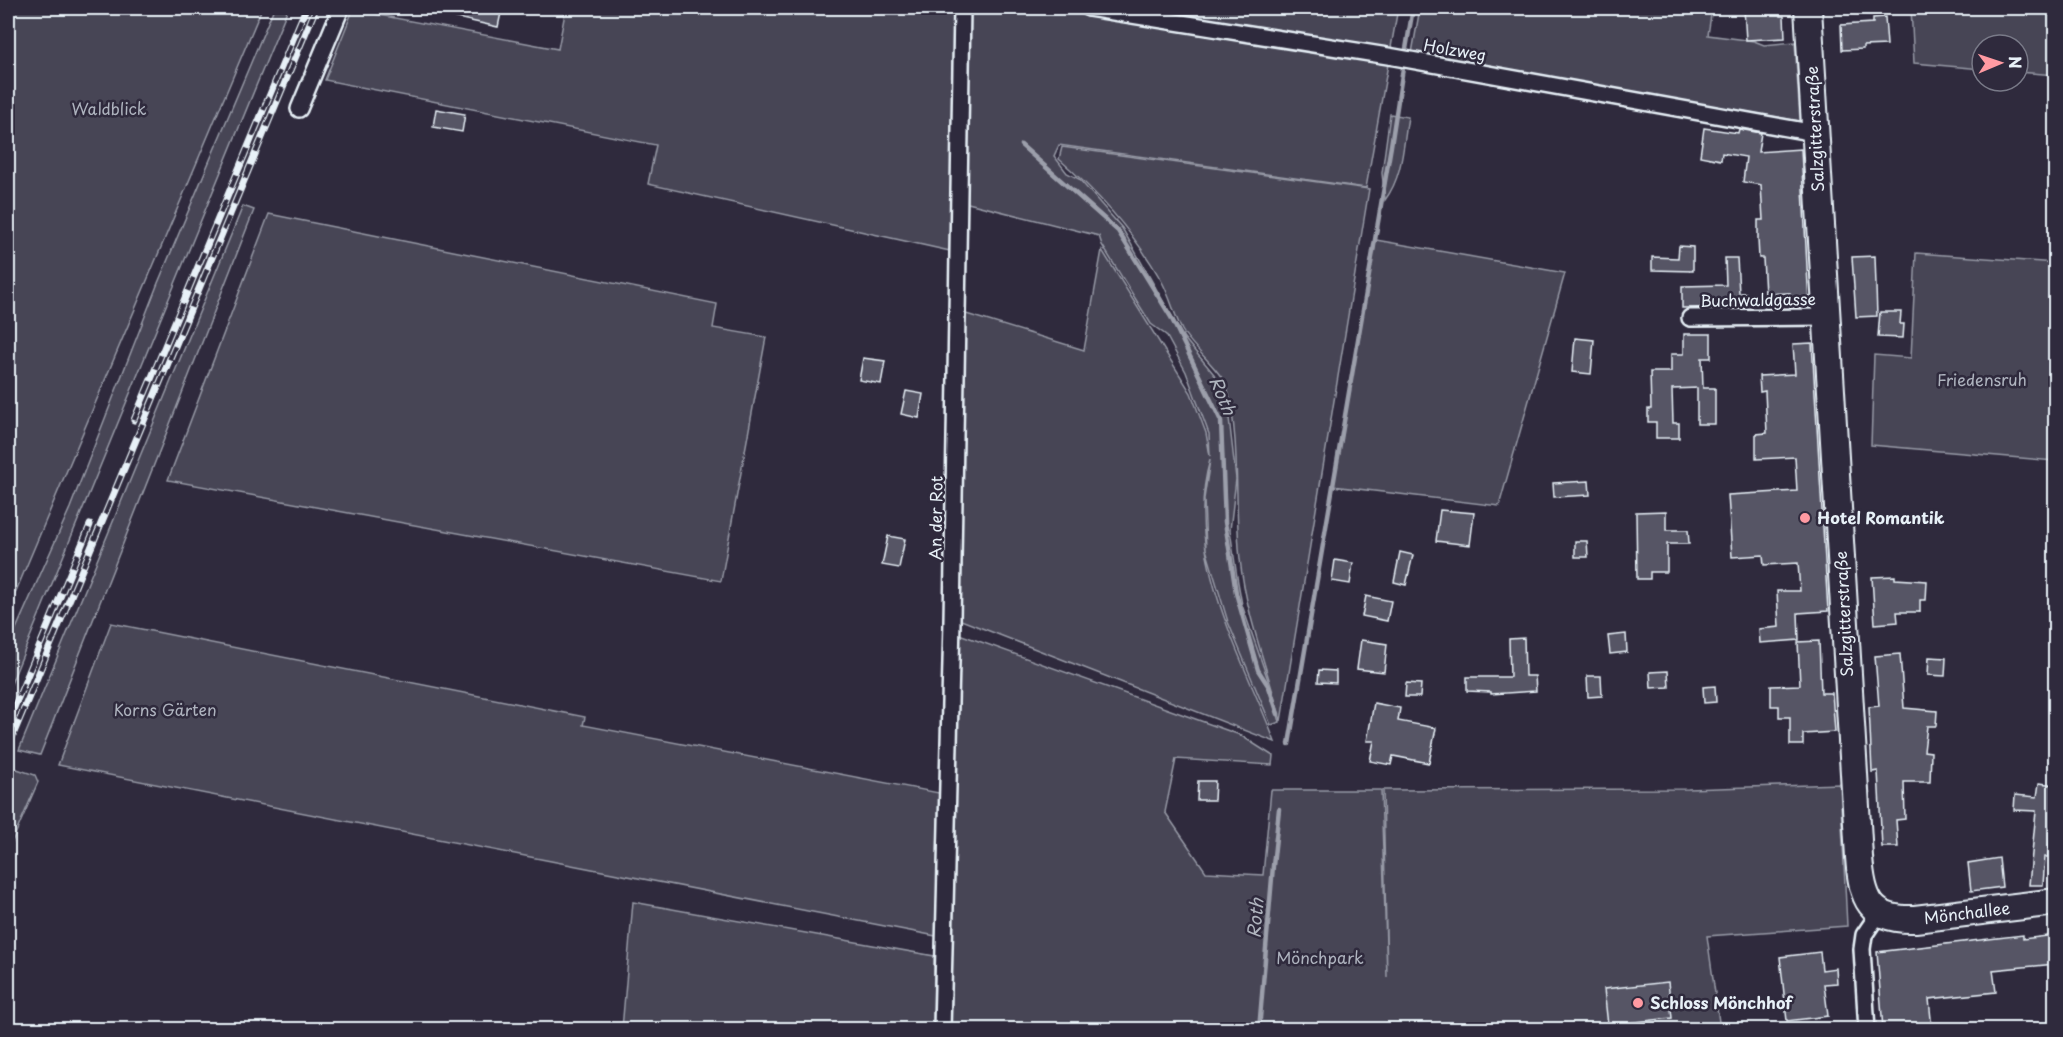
<svg xmlns="http://www.w3.org/2000/svg" width="2063" height="1037" font-family="'Playpen Sans',sans-serif">
<style>
.green{fill:#464455;stroke:#979aa6;stroke-width:1.5}
.lines{fill:none;stroke-linecap:round;stroke-linejoin:round}
.stream{stroke:#9c9fab;stroke-width:4.5}
.building{fill:#575565;stroke:#e8f1f8;stroke-width:1.5}
.minor-casing{stroke:#e8f1f8;stroke-width:20}
.primary-casing{stroke:#e8f1f8;stroke-width:30}
.minor{stroke:#2f2a3d;stroke-width:15}
.primary{stroke:#2f2a3d;stroke-width:26}
.rail-casing{stroke:#e8f1f8;stroke-width:7}
.rail{stroke:#2f2a3d;stroke-width:4.5;stroke-dasharray:14;stroke-linecap:butt}
.poi-dot{fill:#ff9aa2;stroke:#2f2a3d;stroke-width:2}
.labels{text-anchor:middle;stroke-width:5;stroke-linejoin:round;paint-order:stroke}
.street-label{font-size:16px;fill:#e8f1f8;stroke:#2f2a3d}
.park-label{font-size:16px;fill:#afb4bf;stroke:#2f2a3d}
.poi-label{font-size:16px;font-weight:bold;fill:#e8f1f8;stroke:#2f2a3d;text-anchor:start}
.water-label{font-size:18px;font-style:italic;fill:#afb4be;stroke:#2f2a3d}
</style>
<rect width="100%" height="100%" fill="#2f2a3d"/>
<filter id="ink" filterUnits="userSpaceOnUse"><feTurbulence type="fractalNoise" baseFrequency=".0167" numOctaves="2"/><feDisplacementMap in="SourceGraphic" scale="12" xChannelSelector="R" yChannelSelector="G"/><feConvolveMatrix kernelMatrix="1 2 1 2 8 2 1 2 1" color-interpolation-filters="sRGB"/></filter>
<g filter="url(#ink)">
<g class="green">
<polygon points="8,8 262,8 8,610"/>
<polygon points="274,8 288,8 8,691 8,647 70,508 158,283"/>
<path d="M566 8H1398L1366 188 1059 145 1054 156 1067 173 1079 179 1122 228 1184 338 1223 385 1228 409 1236 479 1230 530 1237 577 1242 605 1268 680 1280 722 1271 725 1228 622 1206 549 1204 499 1210 460C1182 555 1242 655 1275 742L961 620 963 313 1084 350 1102 250 1191 393 1206 433 1210 456 1209 434 1186 372 1166 335 1151 324 1102 245 1099 236 952 199 950 251 648 184 656 145 325 80 353 10 558 49Z"/>
<polygon points="1420,8 1712,8 1708,35 1754,41 1764,45 1795,42 1800,121 1412,53"/>
<polygon points="1911,8 2055,8 2055,75 2018,72 2018,45 1982,45 1982,69 1914,63"/>
<path d="M1390 114 1408 117C1403 146 1403 176 1385 200L1382 173Z"/>
<path d="M1062 147 1369 189 1281 721C1267 667 1246 615 1240 559 1234 502 1241 443 1227 387 1223 373 1191 346 1182 330 1174 314 1170 296 1161 280 1135 234 1098 193 1059 159Z"/>
<polygon points="243,206 254,210 40,755 19,750"/>
<polygon points="269,214 717,304 713,328 766,337 721,581 168,480"/>
<polygon points="1376,240 1565,273 1499,506 1333,486"/>
<polygon points="1916,253 2055,263 2055,461 1871,445 1874,355 1911,358"/>
<polygon points="111,623 585,717 583,725 939,793 936,936 58,765"/>
<polygon points="959,634 1240,735 1273,756 1272,765 1176,759 1165,812 1206,872 1263,875 1271,790 1381,790 1387,977 1383,790 1688,789 1840,784 1847,926 1707,936 1720,1029 951,1030"/>
<polygon points="14,768 35,775 38,782 8,851 8,782"/>
<polygon points="633,902 934,956 933,1029 622,1029"/>
</g>
<g class="lines">
<g class="stream">
<polyline points="1406,49 1413,8"/>
<polyline points="1021,145 1118,231 1171,317 1221,421 1225,522 1236,593 1258,670 1269,687 1278,714"/>
<polyline points="1289,744 1391,146 1403,68"/>
<polyline points="1259,1030 1273,866 1279,809"/>
</g>
</g>
<g class="building">
<polygon points="435,8 502,8 498,27 435,13"/>
<polygon points="1780,8 1780,16 1784,16 1785,38 1746,40 1744,9"/>
<polygon points="1885,17 1887,45 1863,46 1863,49 1842,50 1841,25 1873,23 1873,18"/>
<polygon points="436,109 465,114 462,132 433,127"/>
<polygon points="1704,128 1738,133 1739,129 1761,133 1758,152 1801,149 1809,306 1790,307 1790,293 1765,294 1763,258 1759,258 1758,239 1758,220 1763,220 1761,185 1743,182 1746,157 1722,153 1721,160 1700,156"/>
<polygon points="1679,246 1693,247 1693,271 1652,270 1652,257 1678,258"/>
<polygon points="1875,256 1877,316 1856,317 1852,257"/>
<polygon points="1725,258 1737,258 1739,293 1746,293 1747,307 1682,308 1682,286 1726,285"/>
<polygon points="1880,312 1901,312 1900,324 1904,324 1903,338 1878,337"/>
<polygon points="1684,334 1711,334 1711,358 1702,358 1703,388 1715,388 1715,424 1697,424 1697,388 1672,389 1673,423 1679,423 1679,438 1656,438 1656,422 1648,422 1648,409 1651,409 1650,372 1671,372 1671,354 1684,354"/>
<polygon points="1575,338 1594,340 1591,374 1572,372"/>
<polygon points="1812,343 1828,611 1798,613 1799,640 1760,643 1759,629 1779,627 1777,591 1800,591 1798,563 1764,565 1763,555 1732,557 1728,495 1797,491 1795,457 1756,459 1756,434 1767,433 1765,391 1760,392 1759,376 1795,374 1793,344"/>
<polygon points="863,358 885,361 881,384 859,380"/>
<polygon points="906,391 923,394 919,418 901,414"/>
<polygon points="1589,481 1590,495 1554,497 1553,483"/>
<polygon points="1440,510 1474,513 1470,545 1436,541"/>
<polygon points="1666,511 1666,530 1688,530 1689,544 1667,544 1667,572 1650,572 1650,579 1637,579 1636,512"/>
<polygon points="888,536 905,539 899,568 882,565"/>
<polygon points="1575,541 1587,541 1588,557 1575,557"/>
<polygon points="1400,552 1413,555 1406,585 1394,582"/>
<polygon points="1335,560 1353,563 1350,584 1332,581"/>
<polygon points="1895,576 1895,579 1927,581 1926,600 1920,600 1920,612 1897,612 1898,622 1875,624 1872,577"/>
<polygon points="1366,596 1391,601 1387,621 1362,616"/>
<polygon points="1626,634 1627,652 1610,654 1608,636"/>
<polygon points="1524,638 1525,676 1535,676 1536,691 1491,694 1491,692 1467,691 1467,677 1510,677 1509,639"/>
<polygon points="1361,640 1387,644 1384,672 1357,669"/>
<polygon points="1819,641 1821,693 1832,693 1835,732 1803,734 1803,745 1790,745 1790,717 1779,717 1779,706 1771,706 1771,686 1800,685 1798,642"/>
<polygon points="1900,654 1904,708 1937,711 1936,726 1927,726 1924,751 1931,752 1930,782 1904,782 1905,819 1896,820 1898,847 1882,847 1878,771 1872,772 1869,707 1879,706 1875,656"/>
<polygon points="1929,657 1946,658 1945,676 1928,675"/>
<polygon points="1319,670 1336,671 1336,683 1318,682"/>
<polygon points="1668,671 1669,687 1651,688 1650,672"/>
<polygon points="1587,676 1601,676 1602,696 1588,697"/>
<polygon points="1406,683 1421,684 1420,697 1405,697"/>
<polygon points="1715,686 1716,702 1704,703 1703,687"/>
<polygon points="1374,703 1400,708 1398,721 1436,728 1429,763 1393,756 1391,765 1370,761 1374,741 1367,741"/>
<polygon points="1198,781 1215,781 1214,800 1197,800"/>
<polygon points="2039,783 2055,785 2055,828 2051,827 2048,857 2045,857 2043,885 2029,885 2036,811 2014,810 2015,795 2037,797"/>
<polygon points="1999,858 2002,887 1971,891 1968,863"/>
<polygon points="2023,935 2023,939 2055,935 2055,964 1993,970 1996,992 1929,999 1932,1029 1883,1029 1877,952"/>
<polygon points="1820,952 1822,970 1836,968 1837,983 1824,984 1828,1016 1787,1021 1780,957"/>
<polygon points="1668,982 1672,1018 1608,1025 1604,989"/>
</g>
<g class="lines">
<defs>
<g id="minor">
<polyline points="1088,8 1394,57 1815,133"/>
<polyline points="299,109 341,8"/>
<polyline points="1690,318 1826,317"/>
<polyline points="942,1030 952,621 962,8"/>
<polyline points="1867,1030 1862,949 1864,935 1879,913"/>
</g>
<path id="primary" d="M1808 8 1859 857C1862 898 1869 921 1915 919L2056 902"/>
</defs>
<use href="#minor" class="minor-casing"/>
<use href="#primary" class="primary-casing"/>
<use href="#minor" class="minor"/>
<use href="#primary" class="primary"/>
<defs>
<g id="rail">
<polyline points="134,420 306,8"/>
<polyline points="8,722 90,525"/>
<polyline points="8,747 316,8"/>
</g>
</defs>
<use href="#rail" class="rail-casing"/>
<use href="#rail" class="rail"/>
</g>
</g>
<g class="poi-dot">
<circle cx="1805" cy="518" r="6"/>
<circle cx="1638" cy="1003" r="6"/>
</g>
<g class="labels">
<g class="street-label">
<text transform="translate(1455 50) rotate(10)" y="6">Holzweg</text>
<text transform="translate(1815 129) rotate(-93)" y="6">Salzgitterstraße</text>
<text transform="translate(1758 300) rotate(-1)" y="6">Buchwaldgasse</text>
<text transform="translate(936 518) rotate(-89)" y="6">An der Rot</text>
<text transform="translate(1844 614) rotate(-93)" y="6">Salzgitterstraße</text>
<text transform="translate(1967 913) rotate(-7)" y="6">Mönchallee</text>
</g>
<g class="park-label">
<text x="109" y="115">Waldblick</text>
<text x="1982" y="386">Friedensruh</text>
<text x="165" y="716">Korns Gärten</text>
<text x="1320" y="964">Mönchpark</text>
</g>
<g class="poi-label">
<text x="1817" y="524">Hotel Romantik</text>
<text x="1650" y="1009">Schloss Mönchhof</text>
</g>
<g class="water-label">
<text transform="translate(1222 396) rotate(67)" y="6">Roth</text>
<text transform="translate(1256 918) rotate(-85)" y="6">Roth</text>
</g>
</g>
<rect width="2063" height="1037" fill="none" stroke="#2f2a3d" stroke-width="30"/>
<rect x="15" y="15" width="2033" height="1007" fill="none" stroke="#e8f1f8" stroke-width="2" filter="url(#ink)"/>
<g transform="translate(2000 63) rotate(88)"><circle r="28" fill="#2f2a3d" stroke="#797a88" stroke-width="1.5"/>
<path d="M0-4.5L10 22L0 15L-10 22Z" fill="#ff9aa2"/>
<text y="-9" font-size="16" font-weight="bold" text-anchor="middle" fill="#e8f1f8">N</text>
</g>
</svg>
